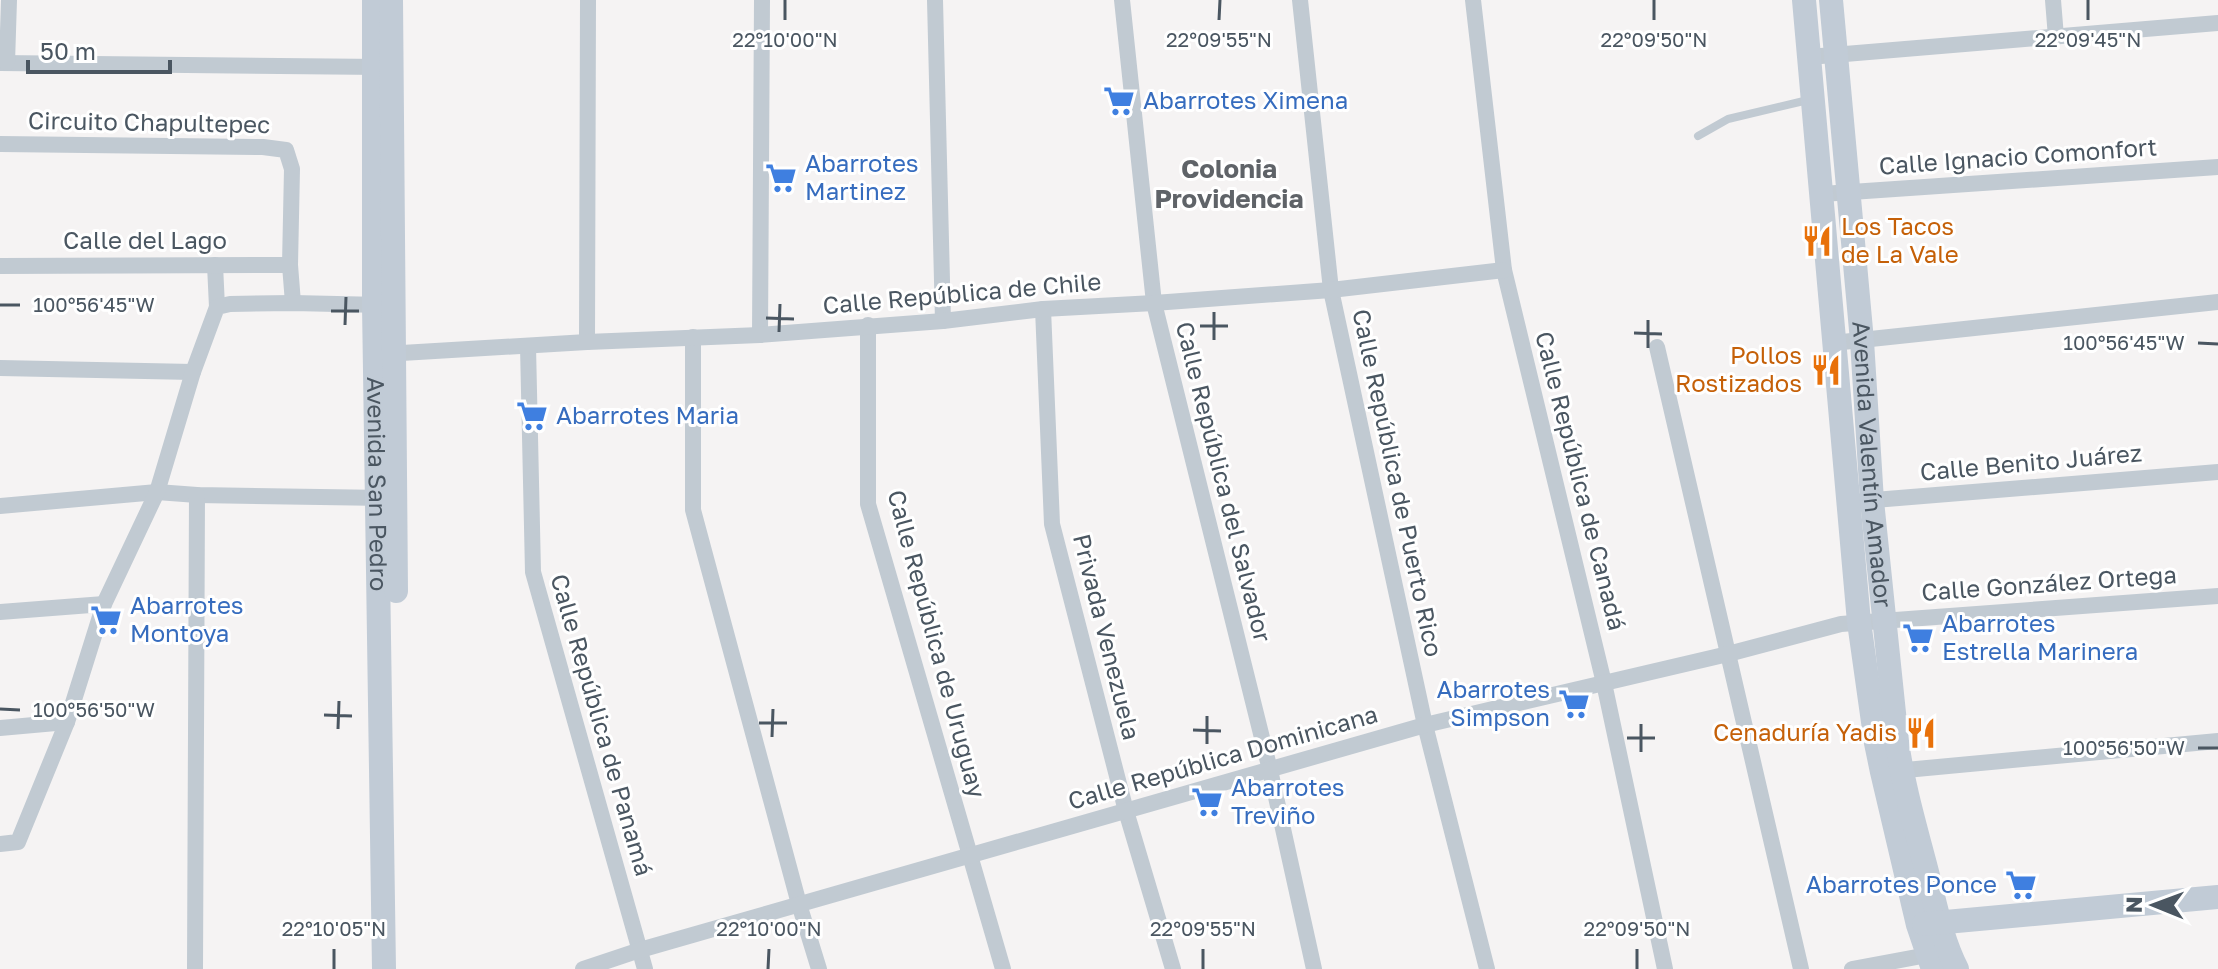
<svg xmlns="http://www.w3.org/2000/svg" width="2218" height="969" font-family="'Golos Text',sans-serif">
<style>
.lines{fill:none;stroke-linecap:round;stroke-linejoin:round}
.lane{stroke:#c1cad2;stroke-width:8}
.street{stroke:#c1cad2;stroke-width:16}
.secondary{stroke:#c1cbd6;stroke-width:24}
.ticks{fill:none;stroke:#4a5661;stroke-width:3}
.labels{text-anchor:middle;stroke-width:6;stroke-linejoin:round;paint-order:stroke}
.shop-label{font-size:24px;fill:#366cbe;stroke:#fff;text-anchor:start}
.street-label{font-size:24px;fill:#4a5661;stroke:#fff}
.food-label{font-size:24px;fill:#c56008;stroke:#fff;text-anchor:end}
.neighbourhood-label{font-size:26px;font-weight:bold;fill:#5f6368;stroke:#fff}
.ticks-label{font-size:20px;text-anchor:middle;fill:#4a5661;stroke:#fff;stroke-width:6;stroke-linejoin:round;paint-order:stroke}
</style>
<rect width="100%" height="100%" fill="#f5f3f3"/>
<g class="lines">
<polyline class="lane" points="1698,136 1728,119 1808,100"/>
<g class="street">
<polyline points="935,0 943,321"/>
<polyline points="1122,0 1154,303 1270,770 1314,969"/>
<polyline points="1300,0 1331,290 1425,725 1487,969"/>
<polyline points="1473,0 1504,270 1604,683 1665,969"/>
<polyline points="2053,0 2056,37"/>
<polyline points="1809,57 2218,23"/>
<polyline points="0,63 382,67"/>
<polyline points="7,63 9,0"/>
<polyline points="0,144 263,147 286,150 292,169 290,265 293,303"/>
<polyline points="1822,194 2218,167"/>
<polyline points="215,265 217,307"/>
<polyline points="0,266 290,265"/>
<polyline points="1043,309 1052,524 1126,811 1173,969"/>
<polyline points="868,325 868,504 1003,969"/>
<polyline points="760,335 762,0"/>
<polyline points="693,337 693,510 799,904 819,969"/>
<polyline points="587,342 588,0"/>
<polyline points="1833,343 2218,302"/>
<polyline points="528,346 533,572 645,969"/>
<polyline points="1657,347 1801,969"/>
<polyline points="385,354 587,342 760,335 943,321 1043,309 1154,303 1331,290 1504,270"/>
<polyline points="0,368 193,372"/>
<polyline points="1862,501 2218,472"/>
<polyline points="0,506 157,492 197,495 386,498"/>
<polyline points="0,612 104,604"/>
<polyline points="0,728 67,722"/>
<polyline points="1895,771 2218,741"/>
<polyline points="0,844 18,842 67,722 104,604 157,492 193,372 217,307 230,304 293,303 381,305"/>
<polyline points="195,969 197,495"/>
<polyline points="583,969 640,950 1425,725 1728,654 1841,624 2218,596"/>
<polyline points="1852,969 1938,953"/>
</g>
<g class="secondary">
<path id="s1" d="M374 0V305L384 969"/>
<polyline points="391,0 396,591"/>
<polyline points="1804,0 1859,622 1876,743 1882,772 1918,925 1933,969"/>
<path id="s2" d="M1831 0 1862 341 1872 501 1897 742C1903 785 1915 826 1926 868 1935 902 1941 938 1957 969"/>
<polyline points="1924,924 2218,897"/>
</g>
</g>
<path class="ticks" d="M785 20V0M1219 20 1220 0M1654 20V0M2088 20V0M0 305H20M331 311H359M766 318 794 319M345 325 346 297M1200 326H1228M779 332 780 304M1634 333 1662 334M1214 340V312M2198 343 2218 344M1648 348V320M0 709 20 710M324 715 352 716M759 723H787M338 729 339 701M1193 730 1221 731M772 737 773 709M1627 738H1655M1207 744V716M2198 748H2218M1641 752V724M334 969V949M768 969 769 949M1203 969V949M1637 969V949"/>
<defs>
<symbol id="supermarket-bare" viewBox="-9 -9 18 18"><path d="M-6-5.5h2.5l.6 2H6L4.5 2H-2.5L-4.4-4H-6ZM-1.5 3.2a1.3 1.3 0 1 0 .1 0ZM3 3.2a1.3 1.3 0 1 0 .1 0Z" fill="#3f7fe0" stroke="#fff" stroke-width="2.5" paint-order="stroke"/></symbol>
<symbol id="restaurant-bare" viewBox="-9 -9 18 18"><path d="M-5-6h1v4h1v-4h1v4h1v-4h1v5L-1.5 .5V6h-2V.5L-5-1ZM5-6V6H3V1.5H1.5Q1.5-4 5-6Z" fill="#e8710a" stroke="#fff" stroke-width="2.5" paint-order="stroke"/></symbol>
</defs>
<g fill-rule="evenodd">
<use href="#supermarket-bare" x="1097" y="79" width="44" height="44"/>
<use href="#supermarket-bare" x="759" y="156" width="44" height="44"/>
<use href="#restaurant-bare" x="1795" y="219" width="44" height="44"/>
<use href="#restaurant-bare" x="1804" y="348" width="44" height="44"/>
<use href="#supermarket-bare" x="510" y="394" width="44" height="44"/>
<use href="#supermarket-bare" x="84" y="598" width="44" height="44"/>
<use href="#supermarket-bare" x="1896" y="616" width="44" height="44"/>
<use href="#supermarket-bare" x="1552" y="682" width="44" height="44"/>
<use href="#restaurant-bare" x="1899" y="711" width="44" height="44"/>
<use href="#supermarket-bare" x="1185" y="780" width="44" height="44"/>
<use href="#supermarket-bare" x="1999" y="863" width="44" height="44"/>
</g>
<g class="labels">
<g class="shop-label">
<text x="1143" y="109">Abarrotes Ximena</text>
<text x="805" y="172">Abarrotes<tspan x="805" dy="28">Martinez</tspan></text>
<text x="556" y="424">Abarrotes Maria</text>
<text x="130" y="614">Abarrotes<tspan x="130" dy="28">Montoya</tspan></text>
<text x="1942" y="632">Abarrotes<tspan x="1942" dy="28">Estrella Marinera</tspan></text>
<text x="1550" y="698" text-anchor="end">Abarrotes<tspan x="1550" dy="28">Simpson</tspan></text>
<text x="1231" y="796">Abarrotes<tspan x="1231" dy="28">Treviño</tspan></text>
<text x="1997" y="893" text-anchor="end">Abarrotes Ponce</text>
</g>
<g class="street-label">
<text transform="translate(149 123) rotate(1)" y="8">Circuito Chapultepec</text>
<text transform="translate(2018 157) rotate(-4)" y="8">Calle Ignacio Comonfort</text>
<text x="145" y="249">Calle del Lago</text>
<text transform="translate(962 294) rotate(-5)" y="8">Calle República de Chile</text>
<text transform="translate(2031 463) rotate(-5)" y="8">Calle Benito Juárez</text>
<text dy="8" stroke="none"><textPath href="#s2" startOffset="466">Avenida Valentín Amador</textPath></text>
<text transform="translate(1580 481) rotate(76)" y="8">Calle República de Canadá</text>
<text transform="translate(1223 482) rotate(76)" y="8">Calle República del Salvador</text>
<text transform="translate(1397 483) rotate(78)" y="8">Calle República de Puerto Rico</text>
<text dy="8" stroke="none"><textPath href="#s1" startOffset="484">Avenida San Pedro</textPath></text>
<text transform="translate(2049 584) rotate(-4)" y="8">Calle González Ortega</text>
<text transform="translate(1106 637) rotate(76)" y="8">Privada Venezuela</text>
<text transform="translate(936 644) rotate(75)" y="8">Calle República de Uruguay</text>
<text transform="translate(601 725) rotate(74)" y="8">Calle República de Panamá</text>
<text transform="translate(1223 758) rotate(-16)" y="8">Calle República Dominicana</text>
</g>
<g class="food-label">
<text x="1841" y="235" text-anchor="start">Los Tacos<tspan x="1841" dy="28">de La Vale</tspan></text>
<text x="1802" y="364">Pollos<tspan x="1802" dy="28">Rostizados</tspan></text>
<text x="1897" y="741">Cenaduría Yadis</text>
</g>
<g class="neighbourhood-label">
<text x="1229" y="178">Colonia<tspan x="1229" dy="30">Providencia</tspan></text>
</g>
</g>
<g class="ticks-label">
<text x="785" y="47">22°10'00"N</text>
<text x="1219" y="47">22°09'55"N</text>
<text x="1654" y="47">22°09'50"N</text>
<text x="2088" y="47">22°09'45"N</text>
<text x="94" y="312">100°56'45"W</text>
<text x="2124" y="350">100°56'45"W</text>
<text x="94" y="717">100°56'50"W</text>
<text x="2124" y="755">100°56'50"W</text>
<text x="334" y="936">22°10'05"N</text>
<text x="769" y="936">22°10'00"N</text>
<text x="1203" y="936">22°09'55"N</text>
<text x="1637" y="936">22°09'50"N</text>
</g>
<g transform="translate(2154 905) rotate(271)" stroke="#ffffff" stroke-width="6" paint-order="stroke">
<path d="M0-6L14 30L0 20L-14 30Z" fill="#4a5661"/>
<text y="-12" font-size="22" font-weight="bold" text-anchor="middle" fill="#4a5661">N</text>
</g>
<path d="M28 60v12h142v-12" fill="none" stroke="#4a5661" stroke-width="4"/>
<text x="40" y="60" font-size="24" fill="#4a5661" stroke="#ffffff" stroke-width="6" paint-order="stroke">50 m</text>
</svg>
